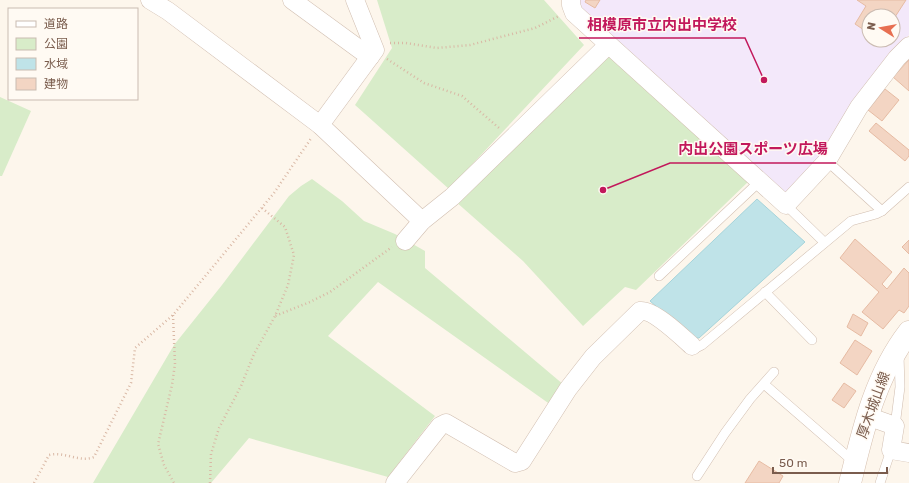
<svg xmlns="http://www.w3.org/2000/svg" width="909" height="483" font-family="Rubik,'Noto Sans JP',sans-serif">
<style>
.education{fill:#f3e8fa;fill-rule:evenodd}
.green{fill:#d8ecc9}
.water{fill:#bfe3e8;stroke:#a5d3da}
.building{fill:#f3d5c3;stroke:#e6bba3}
.lines{fill:none;stroke-linecap:round;stroke-linejoin:round}
.service-casing{stroke:#d1beb0;stroke-width:10}
.minor-casing{stroke:#d1beb0;stroke-width:19}
.secondary-casing{stroke:#d6c0b0;stroke-width:23}
.path{stroke:#d9b8a5;stroke-width:2.5;stroke-dasharray:1 3;stroke-linecap:butt}
.service{stroke:#fff;stroke-width:9}
.minor{stroke:#fff;stroke-width:18}
.secondary{stroke:#fff;stroke-width:22}
.labels{text-anchor:middle;stroke-width:3;stroke-linejoin:round;paint-order:stroke}
.street-label{font-size:14px;fill:#7a5c4d;stroke:#fffaf3}
.leader{fill:none;stroke:#c2185b;stroke-width:1.5}
.callout-dot{fill:#c2185b;stroke:#fffaf3;stroke-width:1.5}
.callout-label{font-size:15px;text-anchor:middle;font-weight:bold;fill:#c2185b;stroke:#fffaf3;stroke-width:3;stroke-linejoin:round;paint-order:stroke}
</style>
<rect width="100%" height="100%" fill="#fdf6ec"/>
<path class="education" d="M577 0H909V35L889 58 820 161 787 194H781L577 8ZM869 16H893V40H869Z"/>
<g class="green">
<polygon points="377,0 544,0 584,45 449,189 355,105 392,48"/>
<polygon points="610,50 750,180 636,290 625,287 583,326 523,261 455,201"/>
<polygon points="0,97 31,111 2,176 0,176"/>
<polygon points="312,179 342,201 364,221 395,234 425,251 425,268 564,385 551,405 378,282 328,336 435,416 388,477 249,438 211,483 93,483 174,345 222,285 289,196 301,186"/>
</g>
<polygon class="water" points="757,199 805,242 699,338 693,338 650,301"/>
<g class="building">
<polygon points="586,0 600,0 595,8 585,2"/>
<polygon points="857,0 906,0 893,20 893,16 869,16 869,31 865,28 864,30 855,24 866,6"/>
<polygon points="909,60 909,91 893,77"/>
<polygon points="885,89 899,100 882,121 868,110"/>
<polygon points="876,123 909,150 909,156 905,161 869,131"/>
<polygon points="855,239 892,272 882,284 887,289 904,268 909,273 909,306 904,313 899,310 883,329 862,312 879,292 840,258"/>
<polygon points="909,240 909,254 902,247"/>
<polygon points="853,314 868,323 861,336 847,327"/>
<polygon points="855,340 872,351 857,375 840,363"/>
<polygon points="844,383 856,391 844,408 832,400"/>
<polygon points="759,461 783,476 779,483 745,483"/>
</g>
<g class="lines">
<defs>
<g id="service">
<polyline points="827,161 882,211"/>
<polyline points="786,205 824,242"/>
<polyline points="659,276 759,182"/>
<polyline points="765,292 812,340"/>
<polyline points="692,346 696,348 702,345 851,221 876,214 882,211 909,187"/>
<polyline points="764,384 854,462"/>
<polyline points="895,426 900,387 899,355"/>
<polyline points="697,476 725,433 750,399 774,372"/>
<polyline points="880,483 891,450"/>
</g>
<g id="minor">
<polyline points="150,0 168,11 320,125 422,221"/>
<polyline points="292,0 370,57"/>
<polyline points="571,0 571,5 574,13 786,205 827,161 859,107 897,58 909,46"/>
<polyline points="320,125 375,50 355,0"/>
<polyline points="405,241 422,221 452,197 608,45"/>
<polyline points="867,416 895,426 891,450 909,453"/>
<path d="M395 483 440 426 446 423 515 463 522 461 568 389 593 357 640 311C653 309 682 337 692 346"/>
</g>
<path id="secondary" d="M850 483C863 430 875 376 909 332"/>
</defs>
<use href="#service" class="service-casing"/>
<use href="#minor" class="minor-casing"/>
<use href="#secondary" class="secondary-casing"/>
<g class="path">
<polyline points="390,43 406,43 437,48 470,45 535,28 559,16"/>
<polyline points="387,59 424,83 462,96 499,128"/>
<polyline points="262,208 285,227 294,255 288,285 275,316 310,302 330,292 392,247"/>
<polyline points="173,315 175,364 172,385 158,444 164,465 174,483"/>
<path d="M34 483 49 455C64 451 80 463 94 457L131 383 135 348 173 315 183 303 274 193 312 137"/>
<polyline points="210,483 211,454 219,428 241,386 254,354 275,316"/>
</g>
<use href="#service" class="service"/>
<use href="#minor" class="minor"/>
<use href="#secondary" class="secondary"/>
</g>
<g class="labels">
<g class="street-label">
<text transform="translate(873 405) rotate(-70)" y="5">厚木城山線</text>
</g>
</g>
<path class="leader" d="M764 80L745 38H579M603 190L670 163H836"/>
<g class="callout-dot">
<circle cx="764" cy="80" r="4"/>
<circle cx="603" cy="190" r="4"/>
</g>
<g class="callout-label">
<text x="662" y="30">相模原市立内出中学校</text>
<text x="753" y="154">内出公園スポーツ広場</text>
</g>
<rect x="8" y="8" width="130" height="92" fill="#fffaf3" stroke="#cabbb1"/>
<rect x="16" y="21" width="20" height="6" fill="#ffffff" stroke="#cabbb1"/>
<text x="44" y="28" font-size="12" fill="#7a5c4d">道路</text>
<rect x="16" y="38" width="20" height="12" fill="#d8ecc9" stroke="#cabbb1"/>
<text x="44" y="48" font-size="12" fill="#7a5c4d">公園</text>
<rect x="16" y="58" width="20" height="12" fill="#bfe3e8" stroke="#cabbb1"/>
<text x="44" y="68" font-size="12" fill="#7a5c4d">水域</text>
<rect x="16" y="78" width="20" height="12" fill="#f3d5c3" stroke="#cabbb1"/>
<text x="44" y="88" font-size="12" fill="#7a5c4d">建物</text>
<g transform="translate(881 28) rotate(281)"><circle r="19" fill="#fffaf3" stroke="#cabbb1"/>
<path d="M0-3L7 15L0 10L-7 15Z" fill="#e76f51"/>
<text y="-6" font-size="11" font-weight="bold" text-anchor="middle" fill="#7a5c4d">N</text>
</g>
<path d="M773 467v6h114v-6" fill="none" stroke="#7a5c4d" stroke-width="2"/>
<text x="779" y="467" font-size="12" fill="#7a5c4d" stroke="#fffaf3" stroke-width="3" paint-order="stroke">50 m</text>
</svg>
